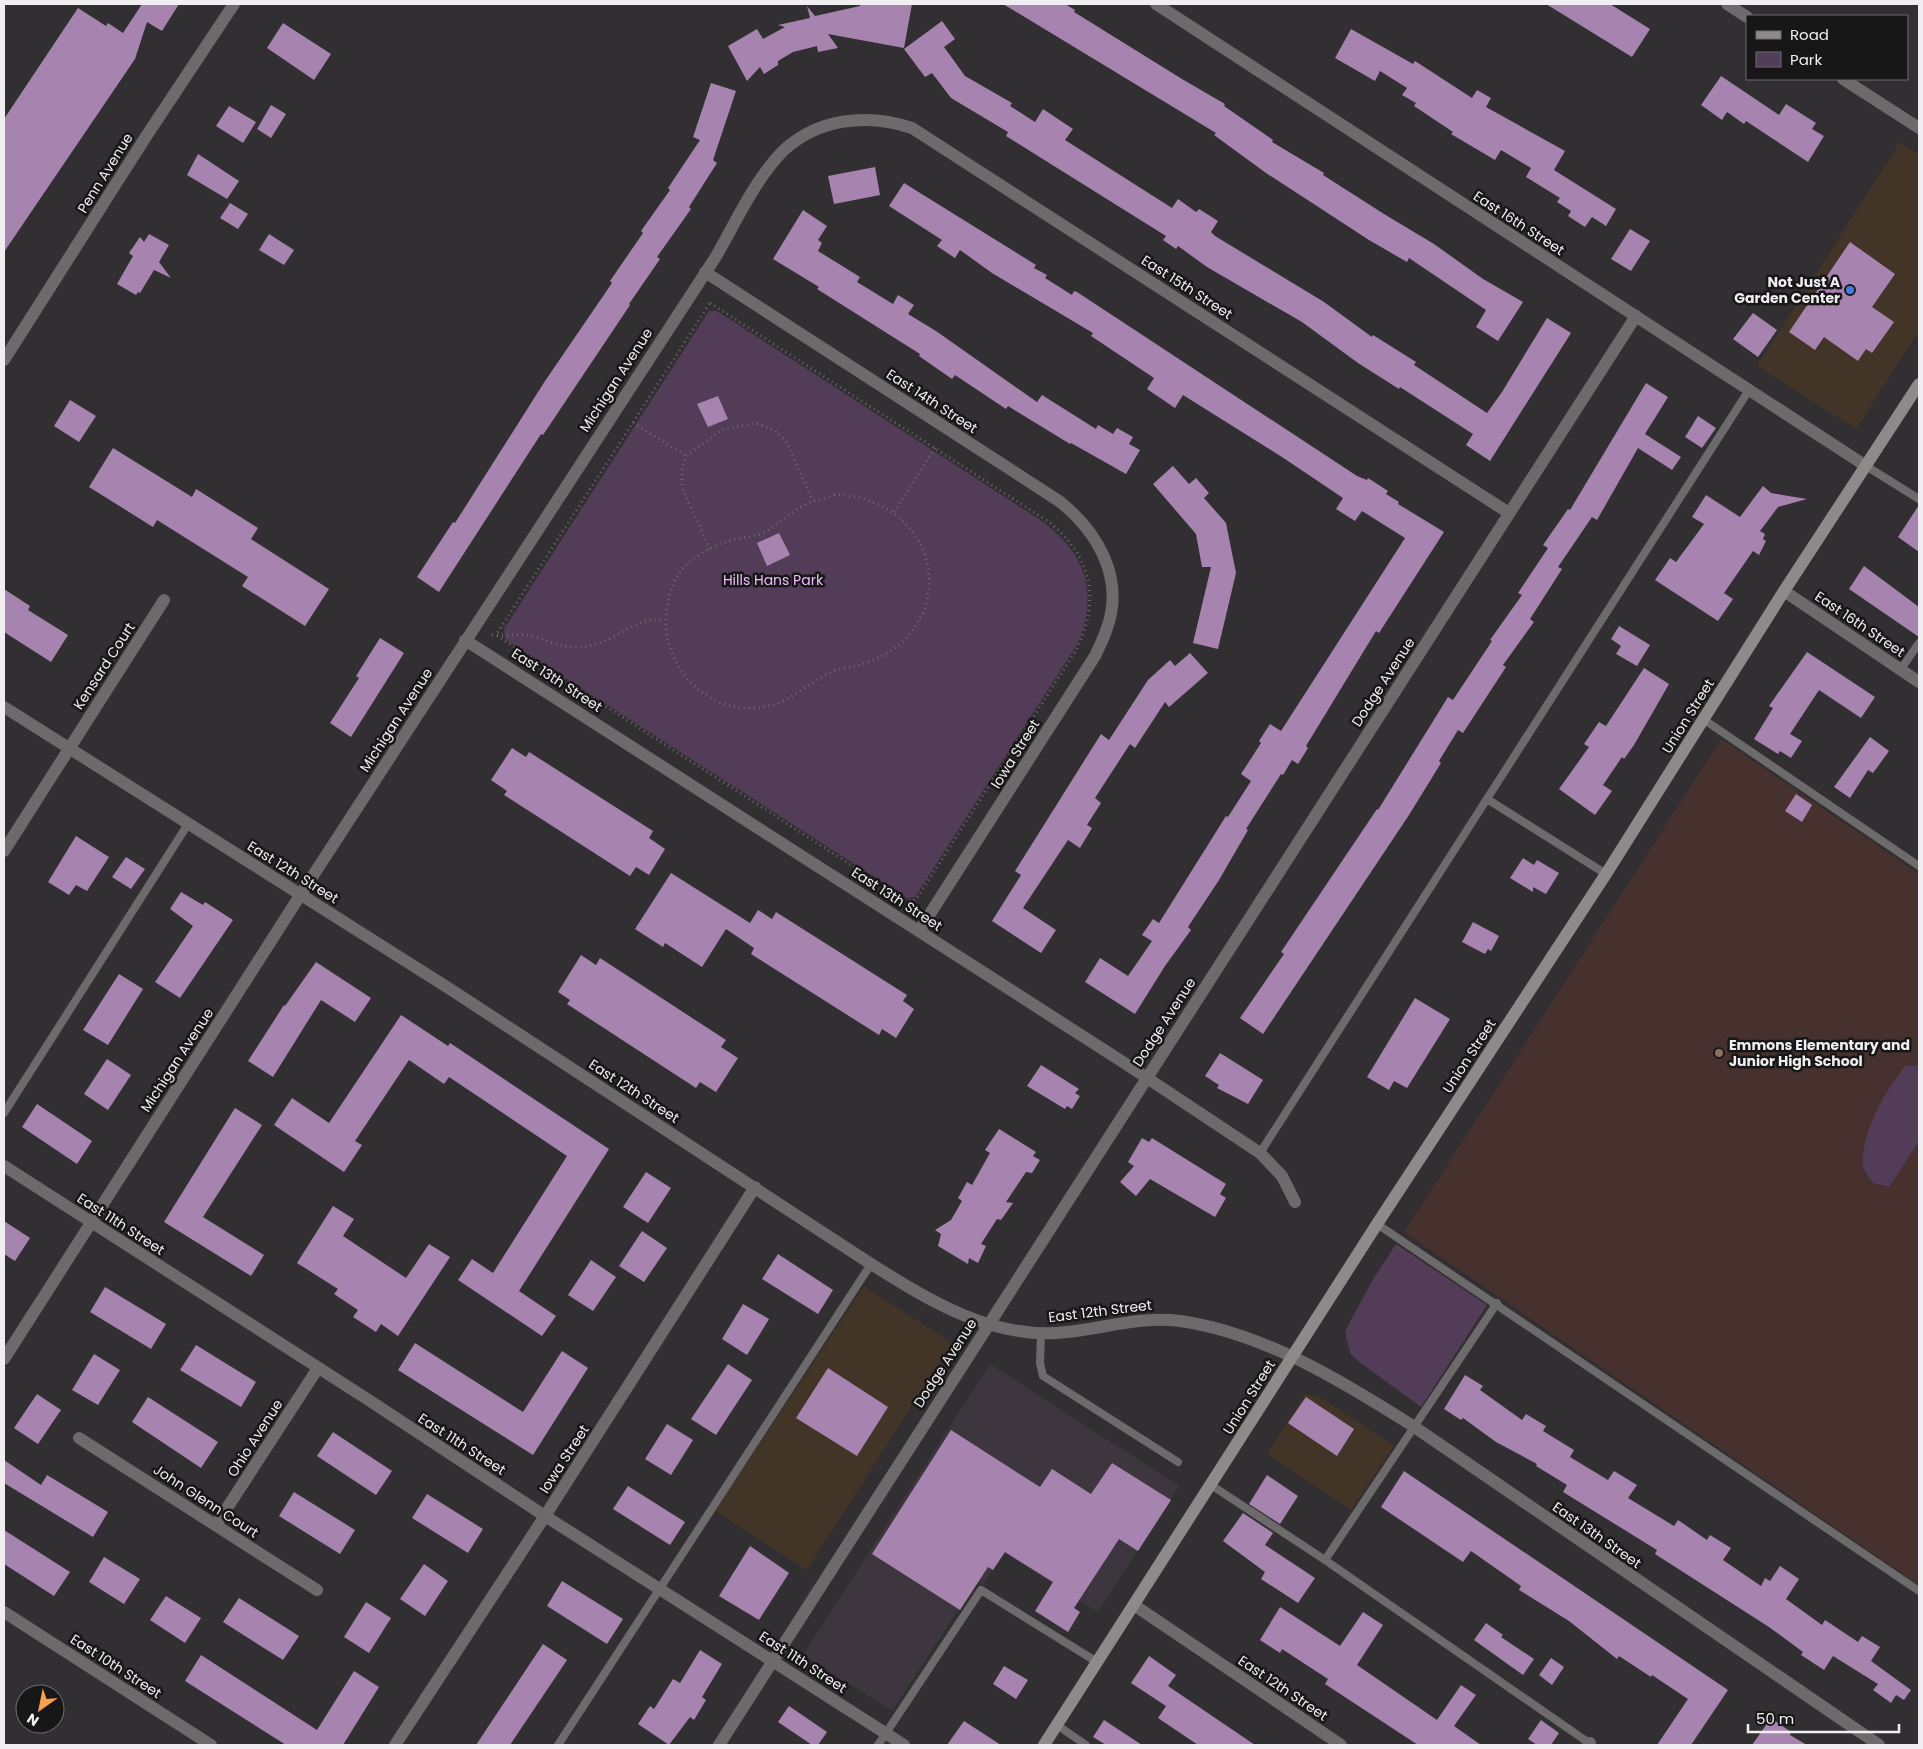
<svg xmlns="http://www.w3.org/2000/svg" width="1923" height="1749" font-family="Poppins,sans-serif">
<style>
.commercial{fill:#423427}
.built{fill:#3d363e}
.education{fill:#46312e}
.green{fill:#523c57}
.building{fill:#a784af}
.lines{fill:none;stroke-linecap:round;stroke-linejoin:round}
.path{stroke:#6b696b;stroke-width:3;stroke-dasharray:1 4;stroke-linecap:butt}
.service{stroke:#6c6a6a;stroke-width:8}
.minor{stroke:#6c6a6a;stroke-width:12}
.tertiary{stroke:#6c6a6a;stroke-width:12}
.secondary{stroke:#8d8a8a;stroke-width:12}
.shop-dot{fill:#3f7fe0;stroke:#181718;stroke-width:2}
.education-dot{fill:#8d6e63;stroke:#181718;stroke-width:2}
.labels{text-anchor:middle;stroke-width:5;stroke-linejoin:round;paint-order:stroke}
.street-label{font-size:14px;fill:#f0eef0;stroke:#181718}
.poi-label{font-size:14px;font-weight:bold;fill:#f0eef0;stroke:#181718;text-anchor:end}
.park-label{font-size:14px;fill:#f1bcfd;stroke:#181718}
</style>
<rect width="100%" height="100%" fill="#312f31"/>
<g class="commercial">
<polygon points="1900,142 1919,154 1919,331 1856,429 1757,366"/>
<polygon points="864,1286 952,1343 807,1570 715,1511"/>
<polygon points="1305,1394 1320,1397 1394,1446 1351,1510 1267,1454"/>
</g>
<polygon class="built" points="990,1364 1179,1486 1098,1612 1003,1552 983,1585 977,1581 892,1711 803,1655"/>
<polygon class="education" points="1721,739 1919,874 1919,1585 1404,1232"/>
<g class="green">
<path d="M709 311H717L1042 521C1085 553 1099 592 1078 643L915 897 907 898 505 639 504 629Z"/>
<path d="M1905 1066H1919V1141L1889 1187 1873 1183C1870 1178 1864 1171 1863 1166 1860 1133 1886 1090 1905 1066Z"/>
<polygon points="1396,1244 1487,1305 1421,1407 1358,1361 1350,1353 1345,1331 1372,1281"/>
</g>
<g class="building">
<polygon points="142,4 179,4 162,31 147,22 135,59 4,252 4,119 78,8 106,26 108,23 123,33"/>
<polygon points="860,4 912,4 904,48 828,34 838,48 818,52 817,46 793,52 778,61 778,65 764,74 760,67 747,81 728,46 757,29 763,39 785,27 778,25 810,18 807,6 815,16 860,6"/>
<polygon points="1003,4 1065,4 1075,10 1074,12 1182,79 1225,104 1224,106 1273,140 1272,142 1324,173 1323,175 1384,214 1434,244 1483,279 1523,302 1498,341 1476,327 1486,310 1409,258 1407,262 1369,240 1266,173 1214,135 1216,133"/>
<polygon points="1546,4 1610,4 1650,29 1632,57"/>
<polygon points="942,21 955,39 944,47 965,76 1012,103 1010,106 1035,122 1043,109 1073,129 1065,140 1172,208 1178,199 1196,212 1199,209 1218,221 1211,232 1215,236 1324,302 1372,337 1373,335 1416,362 1414,365 1487,413 1502,392 1547,318 1571,333 1490,461 1466,445 1473,434 1400,387 1399,389 1358,363 1302,322 1207,267 1178,246 1176,249 1163,240 1166,236 1006,136 1008,132 951,98 932,73 925,77 904,49"/>
<polygon points="283,23 331,54 314,80 267,48"/>
<polygon points="1351,29 1413,64 1415,61 1472,98 1477,90 1491,98 1486,107 1565,151 1554,170 1616,209 1606,226 1592,217 1585,227 1568,216 1571,211 1557,202 1560,198 1526,177 1531,168 1501,150 1495,160 1451,134 1453,132 1414,106 1416,103 1402,95 1407,88 1380,71 1375,81 1335,58"/>
<polygon points="1721,76 1779,115 1786,104 1816,123 1812,129 1824,136 1808,162 1746,121 1744,124 1727,112 1722,120 1701,105"/>
<polygon points="711,83 736,91 713,160 717,163 689,207 691,209 657,257 660,259 629,304 630,305 543,435 541,434 439,592 417,577 453,522 455,523 545,381 612,283 610,281 643,233 641,231 670,190 668,188 700,140 693,137"/>
<polygon points="271,105 286,114 271,138 257,129"/>
<polygon points="229,106 256,122 243,143 216,126"/>
<polygon points="198,154 239,181 227,199 187,175"/>
<polygon points="875,167 880,195 834,204 828,176"/>
<polygon points="904,183 1036,265 1034,268 1047,275 1045,278 1072,295 1074,291 1077,292 1357,476 1367,480 1368,478 1388,491 1386,494 1399,502 1398,504 1444,532 1379,633 1376,631 1306,746 1308,748 1298,764 1292,760 1283,775 1281,774 1246,829 1248,830 1219,880 1188,927 1191,930 1165,966 1135,1014 1085,982 1100,958 1128,976 1152,941 1142,935 1153,919 1159,923 1226,816 1228,817 1251,781 1241,774 1261,743 1259,741 1270,724 1281,731 1405,538 1362,511 1355,521 1336,509 1343,498 1282,457 1183,395 1175,408 1147,389 1154,378 1091,336 1093,333 992,273 960,250 955,258 937,246 942,240 889,206"/>
<polygon points="230,203 248,214 238,229 220,218"/>
<polygon points="803,210 827,226 818,240 822,243 818,251 860,277 857,282 893,304 898,295 914,305 908,314 936,331 1037,402 1042,395 1096,429 1098,425 1113,434 1117,428 1133,437 1129,444 1140,450 1126,474 1071,443 1070,444 1008,406 1006,409 955,375 952,379 919,356 920,354 817,289 819,287 773,259"/>
<polygon points="1630,229 1650,241 1631,271 1611,259"/>
<polygon points="149,234 169,245 159,262 171,278 154,270 140,293 138,292 136,295 117,284 133,256 129,253 140,237 144,242"/>
<polygon points="269,234 294,250 284,265 259,250"/>
<polygon points="1850,242 1895,274 1872,307 1894,322 1872,353 1866,349 1858,361 1824,337 1815,350 1789,332"/>
<polygon points="1753,313 1777,330 1758,357 1733,339"/>
<polygon points="1646,383 1668,397 1645,434 1681,457 1672,470 1638,448 1597,520 1592,517 1558,567 1562,569 1530,619 1534,622 1503,665 1506,667 1463,733 1458,730 1439,761 1441,763 1409,815 1263,1034 1240,1018 1284,954 1281,952 1377,809 1378,810 1448,697 1453,700 1492,641 1490,640 1522,595 1518,593 1548,548 1543,545 1568,509 1570,510"/>
<polygon points="718,396 728,419 708,427 697,404"/>
<polygon points="70,400 96,416 79,442 54,426"/>
<polygon points="1698,416 1716,428 1702,448 1685,437"/>
<polygon points="113,448 192,497 196,489 258,528 251,539 329,589 305,626 242,586 248,577 157,520 153,527 89,487"/>
<polygon points="1173,466 1189,484 1196,478 1209,493 1204,498 1226,523 1236,573 1218,649 1193,643 1211,567 1202,567 1196,534 1153,484"/>
<polygon points="1763,486 1771,493 1807,499 1778,507 1760,531 1765,534 1763,539 1766,541 1759,555 1753,551 1724,593 1733,599 1718,621 1655,580 1670,558 1676,562 1704,524 1692,517 1706,495 1740,517"/>
<polygon points="1919,505 1919,552 1898,537"/>
<polygon points="779,533 790,555 767,566 757,543"/>
<polygon points="1864,566 1919,607 1919,637 1849,589"/>
<polygon points="4,589 30,606 28,610 68,635 51,662 4,632"/>
<polygon points="1619,626 1650,645 1637,666 1616,654 1621,646 1611,639"/>
<polygon points="380,638 404,653 351,737 330,723 359,678 356,676"/>
<polygon points="1807,652 1875,697 1861,718 1819,690 1790,734 1802,741 1791,758 1780,751 1778,754 1754,739 1773,708 1769,706"/>
<polygon points="1190,653 1208,673 1169,707 1165,702 1135,748 1130,744 1095,798 1101,803 1087,825 1092,828 1080,848 1068,840 1023,908 1056,930 1041,953 992,921 1021,875 1015,871 1101,734 1109,740 1148,680 1170,660 1175,666"/>
<polygon points="1644,668 1669,684 1634,745 1624,759 1622,757 1603,785 1612,791 1595,815 1559,789 1589,747 1584,744 1599,722 1606,726"/>
<polygon points="1870,737 1889,751 1873,773 1868,770 1850,798 1834,787"/>
<polygon points="512,748 526,757 529,752 653,831 649,838 665,849 649,875 636,867 630,876 504,795 507,791 491,780"/>
<polygon points="1796,794 1812,805 1802,822 1785,811"/>
<polygon points="76,836 109,857 87,891 76,885 69,895 48,882"/>
<polygon points="126,857 145,869 131,889 112,877"/>
<polygon points="1523,858 1534,865 1537,860 1559,873 1546,894 1533,887 1533,892 1510,878"/>
<polygon points="671,873 750,923 758,910 772,919 776,912 907,995 903,1001 914,1009 896,1038 882,1029 879,1035 751,954 754,948 726,929 702,967 665,943 663,947 635,929"/>
<polygon points="181,892 203,905 205,902 233,920 180,998 155,982 193,926 170,909"/>
<polygon points="1473,922 1499,936 1491,951 1488,949 1485,954 1462,942"/>
<polygon points="581,955 596,965 600,958 726,1040 721,1047 738,1058 716,1092 700,1082 696,1088 567,1004 570,1000 558,992"/>
<polygon points="316,962 371,998 355,1022 321,1000 273,1077 248,1061 284,1005 285,1006"/>
<polygon points="119,974 143,989 108,1045 83,1030"/>
<polygon points="1415,998 1450,1019 1407,1088 1394,1081 1389,1090 1367,1077"/>
<polygon points="401,1015 448,1046 450,1043 609,1149 519,1291 556,1316 542,1336 458,1280 472,1259 493,1273 567,1156 449,1077 444,1084 409,1060 355,1141 362,1145 344,1172 274,1125 292,1098 329,1123"/>
<polygon points="1220,1053 1263,1080 1248,1104 1217,1088 1219,1085 1205,1076"/>
<polygon points="107,1059 131,1075 108,1110 84,1094"/>
<polygon points="1041,1065 1079,1089 1075,1093 1080,1096 1072,1109 1067,1106 1065,1109 1027,1086"/>
<polygon points="37,1104 92,1141 77,1164 22,1127"/>
<polygon points="235,1108 262,1125 203,1217 264,1255 251,1276 164,1222"/>
<polygon points="999,1129 1036,1152 1033,1156 1040,1160 1032,1173 1026,1172 1006,1202 1013,1203 1001,1220 997,1219 981,1244 986,1246 978,1263 969,1258 968,1264 938,1246 941,1234 935,1230 951,1220 962,1201 958,1198 967,1182 972,1185 990,1153 985,1150"/>
<polygon points="1142,1138 1149,1142 1152,1138 1226,1184 1220,1194 1226,1198 1215,1217 1150,1179 1136,1196 1120,1182 1134,1166 1128,1162"/>
<polygon points="646,1172 671,1188 648,1223 623,1207"/>
<polygon points="333,1206 354,1219 343,1236 406,1278 429,1244 450,1257 398,1336 381,1324 376,1332 353,1317 358,1310 334,1294 338,1289 297,1263"/>
<polygon points="4,1221 30,1238 15,1261 4,1254"/>
<polygon points="642,1231 667,1248 644,1282 619,1266"/>
<polygon points="778,1254 833,1290 818,1314 762,1279"/>
<polygon points="591,1260 616,1277 593,1311 568,1295"/>
<polygon points="105,1287 166,1324 151,1349 90,1312"/>
<polygon points="743,1304 769,1319 747,1355 722,1339"/>
<polygon points="415,1343 523,1412 562,1351 588,1368 533,1455 398,1370"/>
<polygon points="196,1345 256,1382 241,1407 180,1370"/>
<polygon points="94,1354 120,1370 98,1405 72,1390"/>
<polygon points="728,1364 752,1380 716,1435 691,1419"/>
<polygon points="828,1368 888,1407 857,1456 796,1418"/>
<polygon points="1465,1375 1483,1386 1480,1390 1522,1420 1526,1414 1546,1426 1543,1431 1574,1450 1570,1457 1608,1480 1614,1471 1637,1485 1628,1498 1674,1526 1678,1520 1707,1540 1710,1535 1731,1548 1723,1560 1761,1586 1765,1578 1770,1581 1780,1566 1799,1579 1786,1599 1822,1625 1825,1620 1858,1642 1862,1636 1880,1647 1871,1661 1911,1690 1904,1700 1896,1695 1891,1703 1873,1690 1878,1684 1833,1656 1824,1670 1801,1655 1803,1652 1769,1627 1655,1554 1657,1550 1563,1492 1567,1485 1536,1466 1537,1464 1496,1442 1463,1418 1461,1420 1444,1409"/>
<polygon points="37,1394 61,1410 38,1444 14,1428"/>
<polygon points="148,1397 218,1442 201,1468 132,1422"/>
<polygon points="1306,1397 1354,1429 1337,1456 1288,1423"/>
<polygon points="667,1424 693,1440 671,1475 645,1459"/>
<polygon points="951,1430 1040,1487 1052,1469 1091,1494 1112,1463 1171,1500 1138,1551 1119,1539 1074,1608 1080,1612 1068,1632 1035,1611 1053,1582 1005,1552 993,1570 988,1567 960,1610 872,1554"/>
<polygon points="333,1432 392,1471 376,1495 317,1456"/>
<polygon points="4,1460 41,1485 47,1475 108,1512 93,1537 4,1483"/>
<polygon points="1404,1471 1728,1690 1691,1745 1657,1745 1688,1699 1652,1675 1651,1677 1619,1656 1617,1659 1569,1621 1519,1590 1521,1586 1471,1551 1463,1562 1381,1507"/>
<polygon points="1267,1475 1298,1496 1280,1524 1249,1504"/>
<polygon points="628,1486 685,1522 670,1545 613,1509"/>
<polygon points="294,1492 355,1530 340,1554 279,1516"/>
<polygon points="427,1494 483,1529 468,1553 412,1518"/>
<polygon points="1243,1513 1273,1533 1265,1545 1315,1578 1298,1603 1261,1579 1265,1572 1223,1541"/>
<polygon points="4,1530 70,1572 54,1596 4,1564"/>
<polygon points="750,1546 789,1573 759,1620 719,1596"/>
<polygon points="104,1557 140,1579 124,1604 89,1582"/>
<polygon points="424,1564 448,1581 425,1616 400,1599"/>
<polygon points="562,1581 623,1619 607,1644 547,1606"/>
<polygon points="166,1596 201,1618 185,1643 150,1620"/>
<polygon points="239,1598 299,1636 283,1660 223,1622"/>
<polygon points="366,1602 391,1618 369,1653 344,1637"/>
<polygon points="1280,1607 1340,1646 1363,1612 1383,1625 1357,1665 1437,1720 1461,1685 1476,1695 1454,1726 1481,1745 1418,1745 1325,1684 1328,1679 1282,1649 1280,1653 1260,1640"/>
<polygon points="1486,1623 1503,1635 1501,1637 1534,1659 1523,1675 1474,1640"/>
<polygon points="543,1644 567,1660 510,1745 476,1745"/>
<polygon points="700,1650 722,1664 702,1697 706,1700 694,1720 690,1717 669,1745 638,1724 650,1706 654,1709 673,1679 680,1683"/>
<polygon points="201,1655 317,1730 354,1671 379,1687 343,1745 286,1745 185,1681"/>
<polygon points="1149,1656 1176,1675 1168,1686 1255,1745 1198,1745 1158,1718 1166,1706 1131,1683"/>
<polygon points="1551,1658 1564,1667 1552,1685 1539,1675"/>
<polygon points="1004,1666 1028,1680 1016,1699 993,1684"/>
<polygon points="789,1706 827,1732 818,1745 812,1745 778,1722"/>
<polygon points="1771,1718 1791,1732 1790,1735 1807,1745 1752,1745"/>
<polygon points="1104,1720 1142,1745 1106,1745 1093,1737"/>
<polygon points="1541,1720 1559,1733 1551,1745 1537,1745 1528,1739"/>
<polygon points="964,1721 1001,1745 947,1745"/>
</g>
<g class="lines">
<g class="path">
<path d="M710 303 1049 522C1093 557 1101 603 1075 652L917 898 911 901 905 900 496 635Z"/>
<polyline points="633,423 686,456"/>
<path d="M834 495C910 494 960 574 908 636 897 650 873 662 856 666 846 668 837 668 827 674 799 689 785 708 750 708 695 708 656 654 668 602 671 588 675 576 686 565 698 554 716 544 732 540 744 537 757 537 768 530 779 524 788 514 799 508 809 502 822 499 834 495Z"/>
<polyline points="894,512 935,448"/>
<polyline points="710,549 682,488 682,469 686,456 694,450 721,430 755,423 774,430 786,441 813,501"/>
<path d="M492 635C505 636 519 633 531 636 550 641 565 649 584 647 614 643 635 617 664 619"/>
</g>
<g class="service">
<polyline points="1866,466 1919,499"/>
<polyline points="1901,669 1919,643"/>
<polyline points="1703,719 1919,866"/>
<polyline points="1487,799 1606,874"/>
<polyline points="4,1113 188,824"/>
<polyline points="1260,1153 1749,390"/>
<polyline points="1377,1224 1919,1591"/>
<polyline points="1041,1333 1040,1363 1043,1376 1178,1462"/>
<polyline points="1211,1485 1325,1560 1592,1745"/>
<polyline points="1325,1560 1497,1303"/>
<polyline points="1057,1725 1086,1745"/>
<polyline points="558,1745 871,1264"/>
<polyline points="878,1745 981,1590 1097,1662"/>
</g>
<g class="minor">
<polyline points="1156,4 1866,466"/>
<polyline points="1727,4 1747,17"/>
<polyline points="1843,79 1919,128"/>
<path d="M705 272 1059 501C1097 531 1125 578 1107 628 1104 638 1099 647 1095 656L919 931"/>
<polyline points="4,360 145,138 234,4"/>
<polyline points="465,640 1126,1064 1260,1153 1282,1176 1295,1202"/>
<polyline points="4,851 164,600"/>
<polyline points="4,1166 364,1397 545,1516 904,1745"/>
<path d="M4 1359 301 894 715 258C735 224 755 179 783 151 818 118 868 113 912 128L1509 513"/>
<polyline points="79,1438 317,1590"/>
<polyline points="216,1525 318,1368"/>
<polyline points="1134,1605 1341,1745"/>
<polyline points="4,1612 211,1745"/>
<polyline points="395,1745 545,1516 755,1187"/>
<polyline points="719,1745 1636,316"/>
<polyline points="1588,1745 1590,1743"/>
</g>
<g class="tertiary">
<polyline points="1784,591 1919,682"/>
<path d="M4 707 450 989 871 1264C930 1301 994 1341 1067 1332 1105 1328 1142 1316 1180 1321 1264 1333 1342 1381 1413 1426L1879 1745"/>
</g>
<polyline class="secondary" points="1044,1745 1377,1224 1606,874 1784,591 1919,384"/>
</g>
<circle class="shop-dot" cx="1850" cy="290" r="5"/>
<circle class="education-dot" cx="1719" cy="1053" r="5"/>
<g class="labels">
<g class="street-label">
<text transform="translate(105 173) rotate(-58)" y="5">Penn Avenue</text>
<text transform="translate(1519 223) rotate(33)" y="5">East 16th Street</text>
<text transform="translate(1187 287) rotate(33)" y="5">East 15th Street</text>
<text transform="translate(616 380) rotate(-57)" y="5">Michigan Avenue</text>
<text transform="translate(932 401) rotate(33)" y="5">East 14th Street</text>
<text transform="translate(1860 624) rotate(34)" y="5">East 16th Street</text>
<text transform="translate(104 666) rotate(-57)" y="5">Kensard Court</text>
<text transform="translate(557 680) rotate(33)" y="5">East 13th Street</text>
<text transform="translate(1383 682) rotate(-57)" y="5">Dodge Avenue</text>
<text transform="translate(1688 716) rotate(-58)" y="5">Union Street</text>
<text transform="translate(396 720) rotate(-57)" y="5">Michigan Avenue</text>
<text transform="translate(1015 754) rotate(-58)" y="5">Iowa Street</text>
<text transform="translate(293 872) rotate(32)" y="5">East 12th Street</text>
<text transform="translate(897 899) rotate(33)" y="5">East 13th Street</text>
<text transform="translate(1164 1022) rotate(-57)" y="5">Dodge Avenue</text>
<text transform="translate(1469 1056) rotate(-57)" y="5">Union Street</text>
<text transform="translate(177 1060) rotate(-57)" y="5">Michigan Avenue</text>
<text transform="translate(634 1091) rotate(33)" y="5">East 12th Street</text>
<text transform="translate(121 1224) rotate(33)" y="5">East 11th Street</text>
<text transform="translate(1100 1311) rotate(-7)" y="5">East 12th Street</text>
<text transform="translate(945 1363) rotate(-57)" y="5">Dodge Avenue</text>
<text transform="translate(1249 1397) rotate(-58)" y="5">Union Street</text>
<text transform="translate(255 1438) rotate(-57)" y="5">Ohio Avenue</text>
<text transform="translate(462 1444) rotate(33)" y="5">East 11th Street</text>
<text transform="translate(564 1459) rotate(-57)" y="5">Iowa Street</text>
<text transform="translate(206 1501) rotate(33)" y="5">John Glenn Court</text>
<text transform="translate(1597 1535) rotate(35)" y="5">East 13th Street</text>
<text transform="translate(803 1662) rotate(33)" y="5">East 11th Street</text>
<text transform="translate(116 1666) rotate(33)" y="5">East 10th Street</text>
<text transform="translate(1283 1688) rotate(34)" y="5">East 12th Street</text>
</g>
<g class="poi-label">
<text x="1840" y="287">Not Just A<tspan x="1840" dy="16">Garden Center</tspan></text>
<text x="1729" y="1050" text-anchor="start">Emmons Elementary and<tspan x="1729" dy="16">Junior High School</tspan></text>
</g>
<g class="park-label">
<text x="773" y="585">Hills Hans Park</text>
</g>
</g>
<rect width="1923" height="1749" fill="none" stroke="#f0eef0" stroke-width="10"/>
<rect x="1746" y="15" width="162" height="65" fill="#181718" stroke="#6e6d6e"/>
<rect x="1756" y="31" width="25" height="8" fill="#8d8a8a" stroke="#6e6d6e"/>
<text x="1790" y="40" font-size="15" fill="#f0eef0">Road</text>
<rect x="1756" y="52" width="25" height="15" fill="#523c57" stroke="#6e6d6e"/>
<text x="1790" y="65" font-size="15" fill="#f0eef0">Park</text>
<g transform="translate(40 1709) rotate(213)"><circle r="24" fill="#181718" stroke="#6e6d6e"/>
<path d="M0-4L9 19L0 12L-9 19Z" fill="#f9a04c"/>
<text y="-8" font-size="14" font-weight="bold" text-anchor="middle" fill="#f0eef0">N</text>
</g>
<path d="M1748 1724v8h151v-8" fill="none" stroke="#f0eef0" stroke-width="2.5"/>
<text x="1756" y="1724" font-size="15" fill="#f0eef0" stroke="#181718" stroke-width="4" paint-order="stroke">50 m</text>
</svg>
